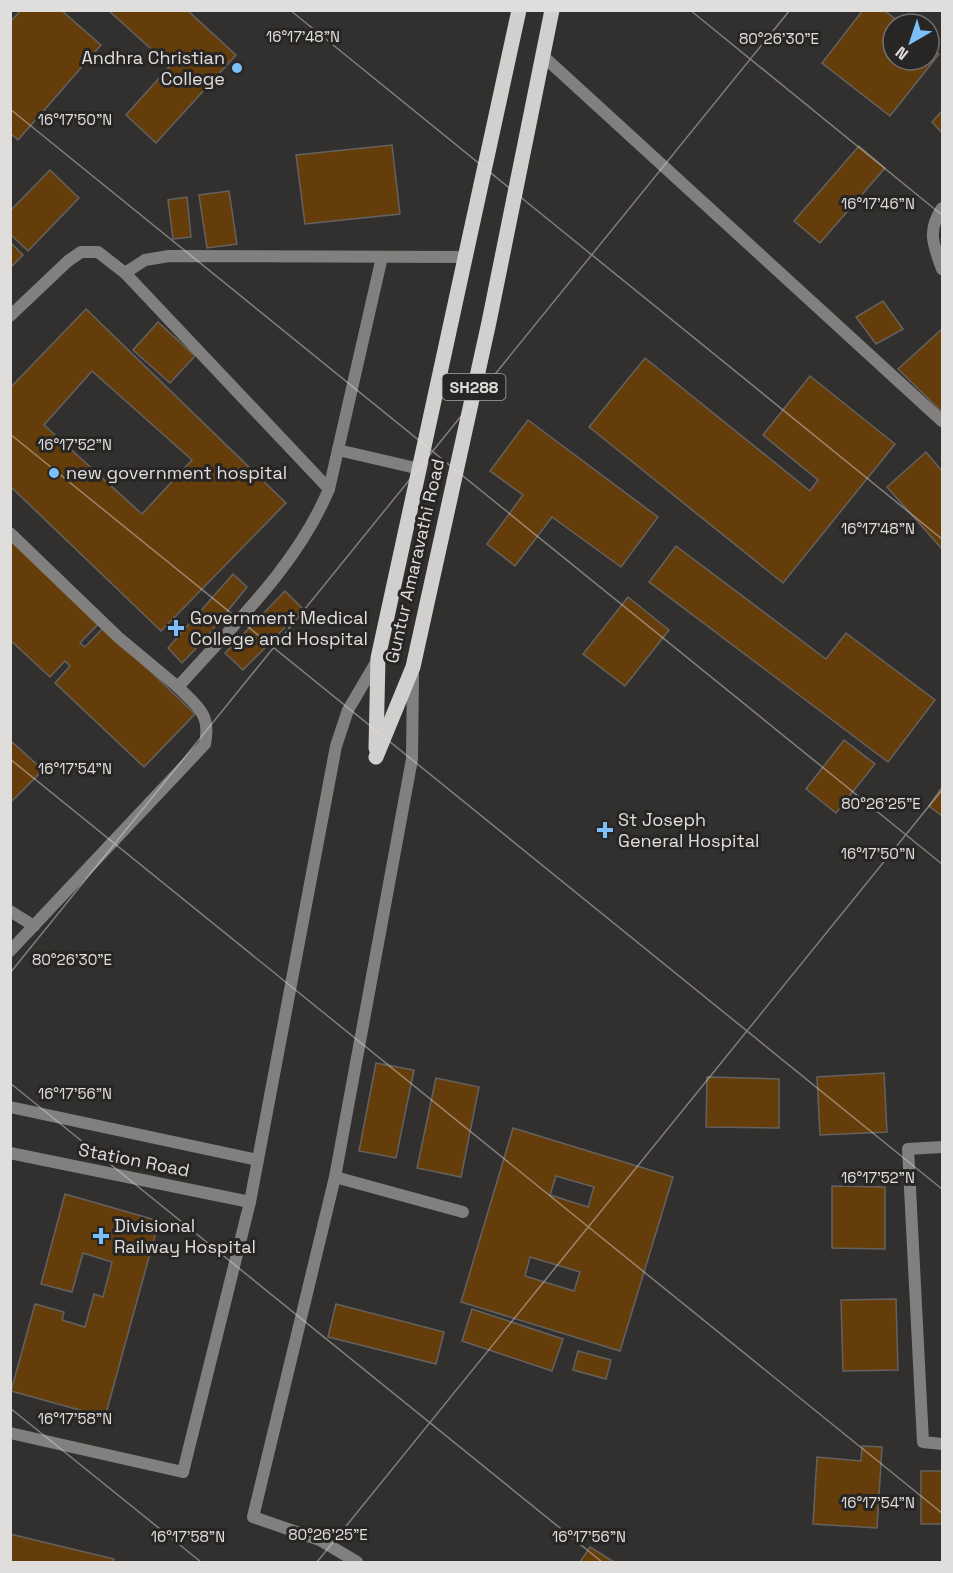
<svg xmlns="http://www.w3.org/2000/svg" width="953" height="1573" font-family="'Space Grotesk',sans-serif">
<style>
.building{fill:#653d0a;stroke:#646260;stroke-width:1.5;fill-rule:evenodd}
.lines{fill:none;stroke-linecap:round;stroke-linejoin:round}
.service{stroke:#81807f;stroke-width:12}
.minor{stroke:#81807f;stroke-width:12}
.tertiary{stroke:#81807f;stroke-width:12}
.primary{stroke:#d2d0ce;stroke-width:15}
.ticks{fill:none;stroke:#e0dedd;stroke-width:1.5;stroke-opacity:0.45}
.poi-dot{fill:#7bbef8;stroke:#282624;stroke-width:2}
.labels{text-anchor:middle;stroke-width:6;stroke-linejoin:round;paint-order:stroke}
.shield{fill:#282624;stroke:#a9a7a6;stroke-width:1.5}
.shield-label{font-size:16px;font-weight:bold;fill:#e0dedd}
.poi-label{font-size:18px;fill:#e0dedd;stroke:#282624;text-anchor:start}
.street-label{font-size:18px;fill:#e0dedd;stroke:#282624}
.ticks-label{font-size:15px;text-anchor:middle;fill:#e0dedd;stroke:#282624;stroke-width:6;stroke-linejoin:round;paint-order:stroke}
</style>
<rect width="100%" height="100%" fill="#32302e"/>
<g class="building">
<polygon points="21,10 61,10 101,45 18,140 10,133 10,22"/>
<polygon points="108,10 187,10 236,55 156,143 126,115 170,66"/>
<polygon points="863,10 884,10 901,24 893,24 893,60 929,60 929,46 939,54 890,116 822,63"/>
<polygon points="942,111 942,133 932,122"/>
<polygon points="392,145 400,214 305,224 296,155"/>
<polygon points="859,146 885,168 820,243 794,221"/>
<polygon points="50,170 79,198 28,251 10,234 10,211"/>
<polygon points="229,191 237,244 207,248 199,195"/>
<polygon points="187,197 191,237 173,239 168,200"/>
<polygon points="10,242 23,255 10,268"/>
<polygon points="883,301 903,329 876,344 856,317"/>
<path d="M86 309 286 503 161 631 10 486V388ZM92 371 192 460 142 514 44 425Z"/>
<polygon points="158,322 195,356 170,383 133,350"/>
<polygon points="942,329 942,412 898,369"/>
<polygon points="645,358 810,491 818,480 763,435 810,376 895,444 783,583 589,427"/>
<polygon points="528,420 658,517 621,567 552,517 515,566 487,544 523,495 490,471"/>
<polygon points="926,452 942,471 942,549 887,487"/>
<polygon points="10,538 99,623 80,643 85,647 104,627 195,714 144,767 55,683 70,666 65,661 50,677 10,640"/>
<polygon points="676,546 826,659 846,633 935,700 888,762 649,582"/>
<polygon points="233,574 247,587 206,638 182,663 168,648"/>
<polygon points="285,591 303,609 243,670 225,653"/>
<polygon points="628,597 669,630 625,686 583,654"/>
<polygon points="10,740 43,770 10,803"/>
<polygon points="844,740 875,764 836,813 806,789"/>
<polygon points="942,787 942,816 929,806"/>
<polygon points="376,1063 414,1070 396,1158 359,1151"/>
<polygon points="884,1073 887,1132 820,1135 817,1077"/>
<polygon points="707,1077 779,1079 779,1128 706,1127"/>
<polygon points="436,1078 479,1087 461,1177 417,1168"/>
<path d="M513 1128 673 1177 620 1351 461 1302ZM556 1176 594 1187 588 1207 550 1195ZM530 1257 580 1272 574 1291 525 1276Z"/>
<polygon points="832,1186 885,1187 885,1249 832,1248"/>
<polygon points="65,1194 159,1221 105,1417 11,1391 35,1304 64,1312 62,1320 85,1327 94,1294 103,1297 112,1262 83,1253 72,1292 41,1284"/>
<polygon points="896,1299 898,1370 843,1371 841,1300"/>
<polygon points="336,1304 444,1332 436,1364 328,1337"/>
<polygon points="472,1309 563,1339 552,1371 462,1341"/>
<polygon points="578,1351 611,1360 606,1379 573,1370"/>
<polygon points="862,1446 882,1447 877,1528 813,1524 817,1457 861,1461"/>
<rect x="921" y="1471" width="21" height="53"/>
<polygon points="10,1534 114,1559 113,1562 10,1562"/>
<polygon points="590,1547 614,1562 580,1562"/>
</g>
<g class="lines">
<g class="service">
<polyline points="125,273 145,260 169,256 465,257"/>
<path d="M10 316 68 261 81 252H98L125 273 329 489C297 566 233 625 178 687 198 707 211 714 205 744L10 951"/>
<polyline points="338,450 420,469"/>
<polyline points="329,489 382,257"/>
<polyline points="10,533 118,637 178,687"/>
<polyline points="10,911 34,926"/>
<polyline points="10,1433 183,1472"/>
</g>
<g class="minor">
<polyline points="543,56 942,421"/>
<path d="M942 208C927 231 933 244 942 269"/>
<polyline points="942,1147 908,1149 923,1442 942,1444"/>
<polyline points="335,1177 463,1212"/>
</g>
<g class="tertiary">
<polyline points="10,1107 258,1160"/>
<polyline points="10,1153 250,1202"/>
<polyline points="183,1472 250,1202 336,746 348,710 378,659"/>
<polyline points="357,1562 320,1540 253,1517 335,1177 412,759 413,674"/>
</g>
<g class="primary">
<polyline points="376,748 378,658 519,10"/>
<polyline points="376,757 413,667 489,322 552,10"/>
</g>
</g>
<path class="ticks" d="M290 10 942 539M690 10 942 215M10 109 942 864M10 434 942 1189M10 759 942 1513M10 973 790 10M10 1083 602 1562M10 1408 201 1562M317 1562 942 790"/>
<g class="poi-dot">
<circle cx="237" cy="68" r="6"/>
<circle cx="54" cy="473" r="6"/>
<path d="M173 619h6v6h6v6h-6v6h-6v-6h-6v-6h6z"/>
<path d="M602 821h6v6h6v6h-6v6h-6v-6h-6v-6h6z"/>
<path d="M98 1227h6v6h6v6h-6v6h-6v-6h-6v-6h6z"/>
</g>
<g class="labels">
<rect class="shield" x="442.5" y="374" width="63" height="26" rx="4.5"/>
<g class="shield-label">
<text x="474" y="393">SH288</text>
</g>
<g class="poi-label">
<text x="225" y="64" text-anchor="end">Andhra Christian<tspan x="225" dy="21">College</tspan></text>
<text x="66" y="479">new government hospital</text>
<text x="190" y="624">Government Medical<tspan x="190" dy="21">College and Hospital</tspan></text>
<text x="618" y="826">St Joseph<tspan x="618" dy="21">General Hospital</tspan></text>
<text x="114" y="1232">Divisional<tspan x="114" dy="21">Railway Hospital</tspan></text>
</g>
<g class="street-label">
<text transform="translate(415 561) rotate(-77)" y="6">Guntur Amaravathi Road</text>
<text transform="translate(134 1160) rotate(11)" y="6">Station Road</text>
</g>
</g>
<g class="ticks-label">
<text x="303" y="42">16°17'48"N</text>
<text x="779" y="44">80°26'30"E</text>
<text x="75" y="125">16°17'50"N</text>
<text x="878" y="209">16°17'46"N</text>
<text x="75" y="450">16°17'52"N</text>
<text x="878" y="534">16°17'48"N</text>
<text x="75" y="774">16°17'54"N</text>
<text x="881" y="809">80°26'25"E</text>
<text x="878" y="859">16°17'50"N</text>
<text x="72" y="965">80°26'30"E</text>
<text x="75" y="1099">16°17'56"N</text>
<text x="878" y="1183">16°17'52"N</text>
<text x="75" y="1424">16°17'58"N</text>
<text x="878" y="1508">16°17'54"N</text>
<text x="328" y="1540">80°26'25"E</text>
<text x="188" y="1542">16°17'58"N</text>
<text x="589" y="1542">16°17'56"N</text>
</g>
<rect width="953" height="1573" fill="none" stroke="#e0dedd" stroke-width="24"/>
<g transform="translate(911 42) rotate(219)"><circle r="28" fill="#282624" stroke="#72706e" stroke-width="1.5"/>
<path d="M0-4.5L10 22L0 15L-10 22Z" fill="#7bbef8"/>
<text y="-9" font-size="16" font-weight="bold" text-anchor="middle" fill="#e0dedd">N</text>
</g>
</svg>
